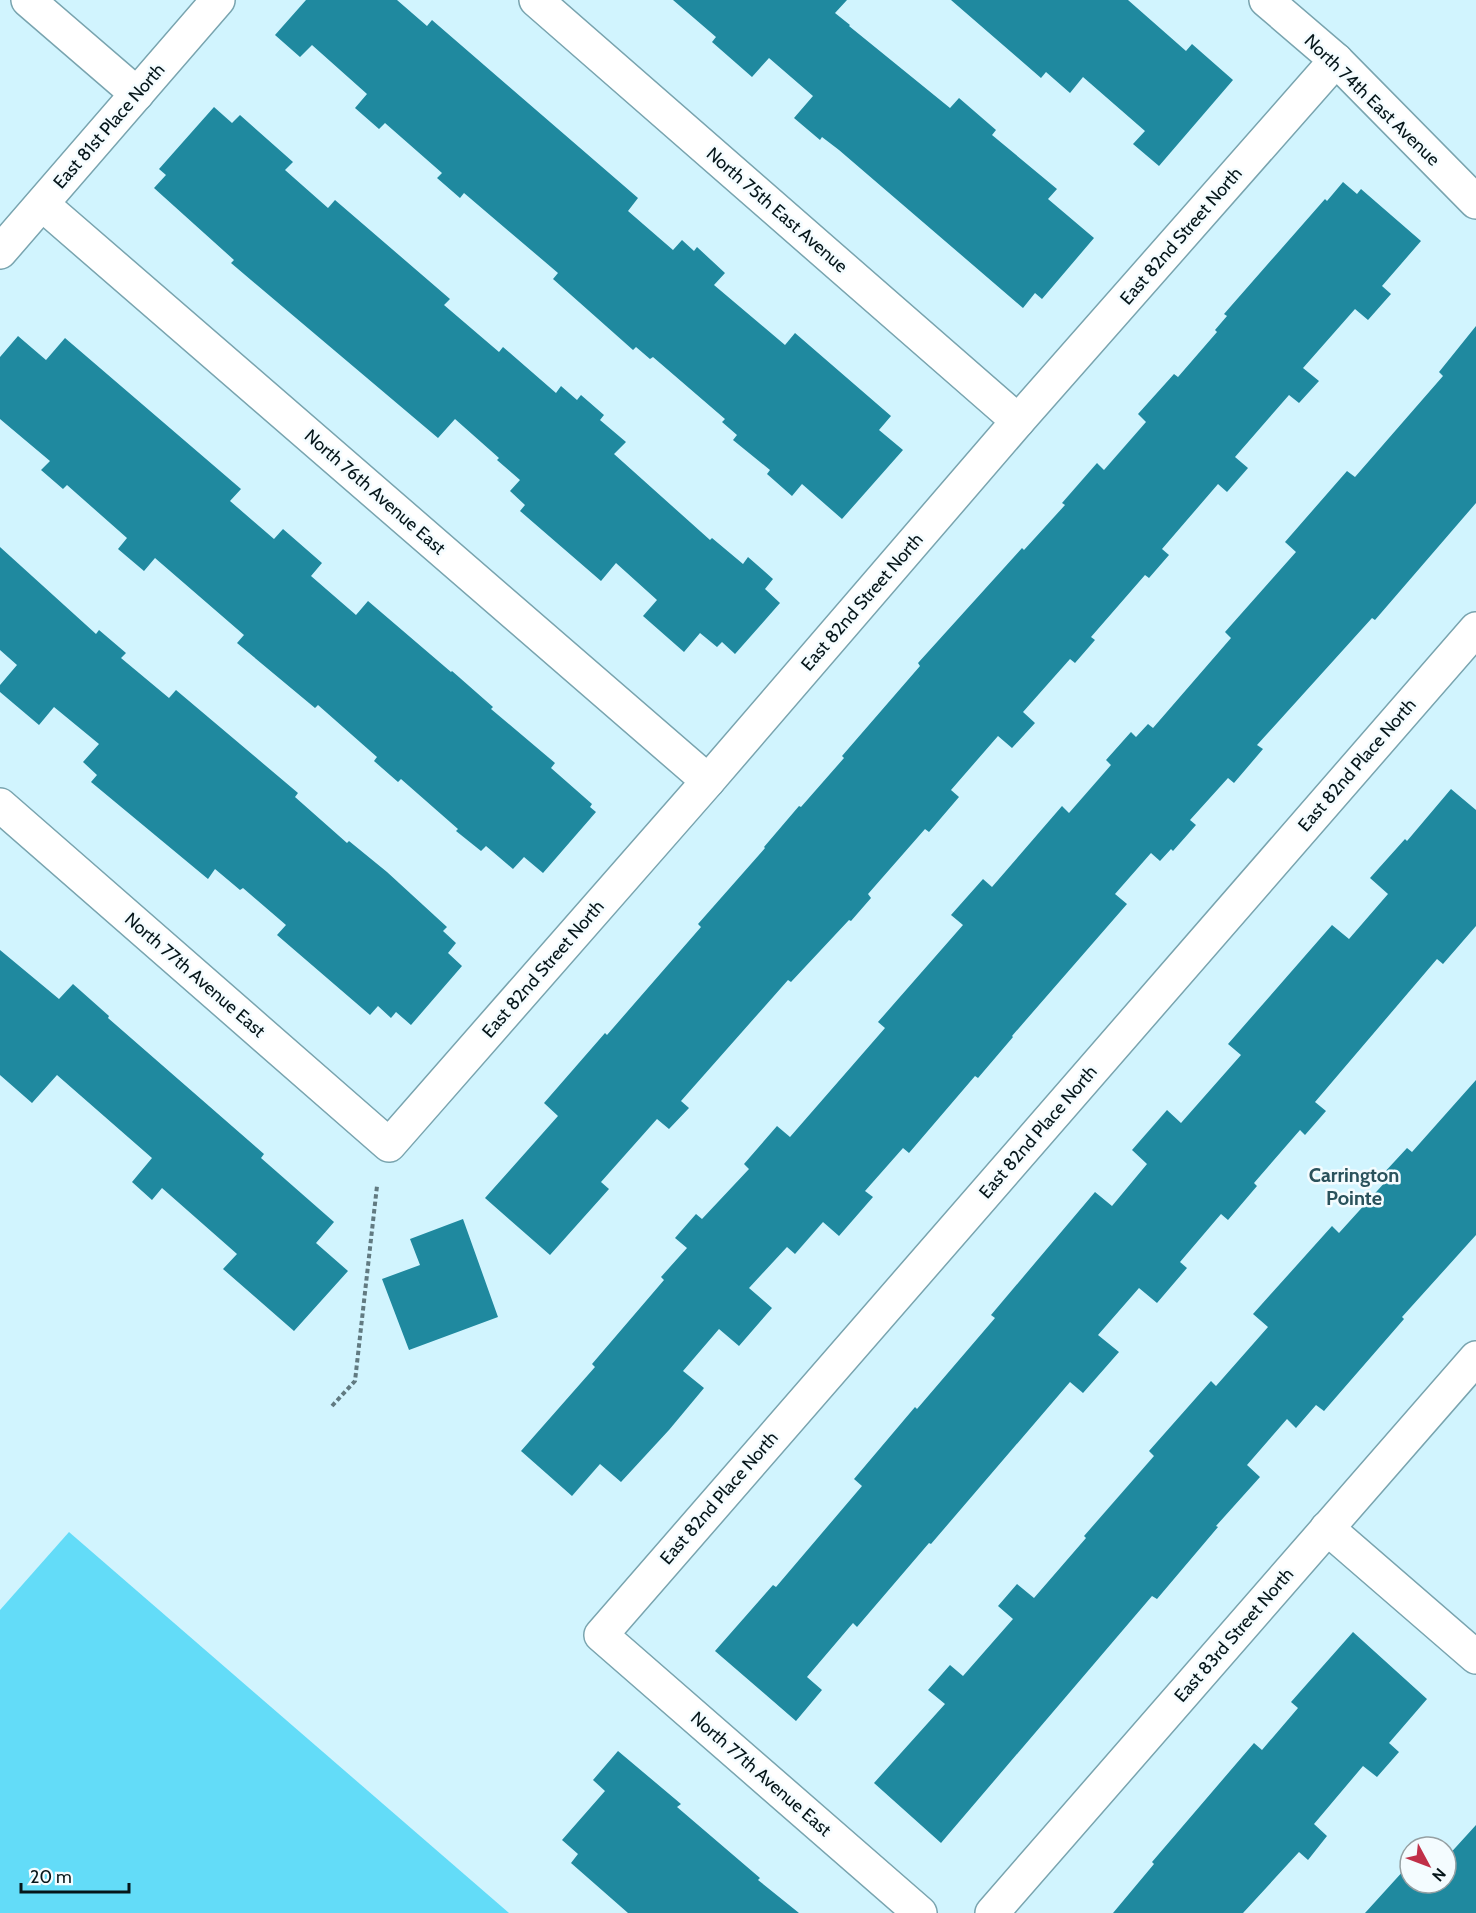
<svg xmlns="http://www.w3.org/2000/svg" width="1476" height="1913" font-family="Cabin,sans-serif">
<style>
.green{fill:#63dcf8}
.building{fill:#1f899f}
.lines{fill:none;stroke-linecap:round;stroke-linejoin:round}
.minor-casing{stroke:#79a4af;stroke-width:36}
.path{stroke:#617a81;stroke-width:4;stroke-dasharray:4.5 3;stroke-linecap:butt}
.minor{stroke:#fff;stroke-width:33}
.labels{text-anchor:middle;stroke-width:5;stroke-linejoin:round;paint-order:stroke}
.street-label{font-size:18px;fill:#06161a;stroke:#f4fcff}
.neighbourhood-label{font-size:20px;font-weight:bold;fill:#2a525c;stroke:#f4fcff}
</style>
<rect width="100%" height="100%" fill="#d1f4fe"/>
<polygon class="green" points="69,1532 509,1913 0,1913 0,1610"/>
<g class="building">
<polygon points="306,0 397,0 427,26 432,20 638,198 628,211 673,250 682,240 694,251 697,247 725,273 714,285 785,345 795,333 891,416 879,430 903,450 842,519 802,484 792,496 767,474 770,470 733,440 737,435 722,422 725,419 653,357 650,359 636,347 633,350 606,326 553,279 558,273 464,193 460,198 437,178 442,173 385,123 379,129 355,108 367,94 312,45 300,57 275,35"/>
<polygon points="673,0 847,0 835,13 850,25 849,26 950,108 959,98 996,130 992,135 1057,189 1048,199 1094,238 1042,299 1035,293 1023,308 839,150 822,137 820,140 794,118 813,96 769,58 752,77 712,42 716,37"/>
<polygon points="951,0 1128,0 1186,51 1192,44 1233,80 1159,166 1133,144 1145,131 1083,77 1070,93 1046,72 1041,78"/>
<polygon points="214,107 232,123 240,115 293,162 285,170 328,208 335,200 450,299 444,305 499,352 503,347 556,393 561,386 577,400 581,395 604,415 600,420 626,442 614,454 710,540 712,538 743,564 748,557 773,579 765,589 780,603 735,654 722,642 717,647 700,633 684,652 643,616 657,600 616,563 601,581 520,511 525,505 510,491 520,480 497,460 499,458 455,419 438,438 231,263 234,260 154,188 166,175 159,169"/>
<polygon points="1343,182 1357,194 1361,189 1421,241 1382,286 1391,294 1368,320 1355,309 1303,368 1319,381 1299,403 1289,395 1235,457 1248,468 1227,492 1218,484 1162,549 1169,555 1149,578 1145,575 1091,637 1095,640 1075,663 1070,659 1023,712 1035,723 1012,748 998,736 951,790 959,797 929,832 925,829 868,894 871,898 851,921 849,920 791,982 788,980 681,1101 689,1108 669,1129 657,1119 601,1182 609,1189 550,1255 485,1198 558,1116 544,1103 605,1033 607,1035 701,927 698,924 765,848 764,847 799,806 801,807 844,758 842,756 920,666 918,663 1022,548 1024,550 1065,505 1062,503 1097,463 1104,470 1146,422 1138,414 1174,374 1178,377 1217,332 1215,330 1227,316 1224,314 1325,199 1327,201"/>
<polygon points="1476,326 1476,503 1375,620 1372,618 1257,745 1263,749 1234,783 1228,778 1190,820 1196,825 1173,851 1171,849 1160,861 1151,853 1115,894 1127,904 1012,1036 1013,1037 978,1078 975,1076 909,1153 903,1148 865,1191 873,1197 839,1236 823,1222 795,1254 787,1247 749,1288 772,1308 739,1346 719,1329 683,1371 704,1388 669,1430 621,1482 600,1464 572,1496 521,1451 595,1367 592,1364 664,1280 661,1277 687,1248 675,1238 696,1214 702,1219 749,1169 744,1164 777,1126 790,1137 885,1028 878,1022 963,925 951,915 983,879 992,887 1062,806 1069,813 1111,765 1106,760 1131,732 1136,737 1148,724 1153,728 1231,638 1225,632 1296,552 1285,542 1347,471 1355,477 1443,376 1439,372"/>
<polygon points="18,336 46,360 65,338 241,489 230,501 274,539 283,529 322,563 311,576 356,615 368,601 451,672 452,671 493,707 491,709 555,763 551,768 592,804 590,807 596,812 543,873 524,857 513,869 486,846 481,851 456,831 458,829 401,779 398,782 374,761 377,757 318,705 315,708 237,643 244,635 155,558 144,571 118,549 127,538 67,485 63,489 41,470 50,461 0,419 0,357"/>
<polygon points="0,547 96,634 99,630 126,653 121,658 169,698 176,690 298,793 295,797 347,843 349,841 387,872 447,927 443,931 456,943 448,953 462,966 411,1025 396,1012 391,1018 378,1006 370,1015 277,935 286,925 243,888 240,890 215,869 208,879 91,782 97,775 83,762 99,744 54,707 39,725 0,692 0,685 17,665 0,650"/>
<polygon points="1451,789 1476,810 1476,926 1443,964 1437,959 1315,1102 1326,1111 1305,1135 1300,1130 1254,1183 1257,1186 1228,1220 1221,1214 1180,1262 1187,1268 1157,1303 1139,1288 1098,1335 1119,1352 1083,1393 1070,1382 931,1544 929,1543 857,1627 853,1623 807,1677 822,1690 796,1721 715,1651 773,1585 776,1587 862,1486 854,1479 915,1407 917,1409 995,1318 991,1315 1095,1192 1112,1206 1147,1164 1132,1150 1167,1110 1181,1123 1241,1055 1228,1044 1332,925 1349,939 1388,894 1370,878 1405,839 1407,841"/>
<polygon points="0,950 59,999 73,984 109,1016 108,1018 264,1154 261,1158 334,1222 316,1243 348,1271 294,1331 223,1269 237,1254 162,1188 152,1200 132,1182 152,1158 57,1075 32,1103 0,1075"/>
<polygon points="1476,1080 1476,1235 1402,1317 1404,1319 1324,1411 1316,1405 1296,1428 1287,1419 1247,1465 1260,1477 1216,1526 1218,1527 1157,1599 1152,1596 941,1843 874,1783 945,1704 928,1690 950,1665 963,1676 1013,1619 998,1606 1017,1584 1034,1598 1086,1538 1084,1536 1154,1456 1149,1451 1211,1381 1216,1386 1268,1327 1253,1314 1332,1226 1339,1233 1387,1180 1382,1175 1407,1148 1412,1152"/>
<polygon points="463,1219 498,1317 409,1350 382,1279 420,1265 410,1239"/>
<polygon points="1353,1632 1427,1699 1389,1743 1399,1752 1377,1777 1363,1766 1314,1824 1327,1836 1308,1860 1299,1852 1243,1913 1113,1913 1154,1864 1152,1862 1254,1743 1262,1750 1298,1708 1291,1702"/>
<polygon points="618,1751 681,1804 677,1807 760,1878 758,1880 799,1913 628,1913 571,1863 578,1854 562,1840 605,1791 593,1780"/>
<polygon points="1476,1825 1476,1913 1365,1913 1405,1869 1410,1873 1410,1883 1446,1883 1446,1858"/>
</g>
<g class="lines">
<defs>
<g id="minor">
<polyline points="28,0 137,94"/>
<polyline points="536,0 1018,421"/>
<polyline points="1266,0 1336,60 1476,202"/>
<polyline points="42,204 708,781"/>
<polyline points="0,252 218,0"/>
<polyline points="0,805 389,1145 708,781 1018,421 1336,60"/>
<polyline points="1327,1528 1476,1657"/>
<polyline points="920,1913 601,1635 1476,629"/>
<polyline points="992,1913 1476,1358"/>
</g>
</defs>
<use href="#minor" class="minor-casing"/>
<polyline class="path" points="332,1406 355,1381 377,1186"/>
<use href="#minor" class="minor"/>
</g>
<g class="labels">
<g class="street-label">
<text transform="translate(1372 100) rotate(44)" y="6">North 74th East Avenue</text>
<text transform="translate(109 126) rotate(-49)" y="6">East 81st Place North</text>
<text transform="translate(777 210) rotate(41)" y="6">North 75th East Avenue</text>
<text transform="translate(1181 236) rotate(-49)" y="6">East 82nd Street North</text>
<text transform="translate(375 492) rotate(41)" y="6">North 76th Avenue East</text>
<text transform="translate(862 602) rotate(-49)" y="6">East 82nd Street North</text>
<text transform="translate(1357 765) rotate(-49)" y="6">East 82nd Place North</text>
<text transform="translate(543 969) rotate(-49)" y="6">East 82nd Street North</text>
<text transform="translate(195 975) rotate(41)" y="6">North 77th Avenue East</text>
<text transform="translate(1038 1132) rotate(-49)" y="6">East 82nd Place North</text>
<text transform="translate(719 1498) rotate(-49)" y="6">East 82nd Place North</text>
<text transform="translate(1234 1635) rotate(-49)" y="6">East 83rd Street North</text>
<text transform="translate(761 1774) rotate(41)" y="6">North 77th Avenue East</text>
</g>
<g class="neighbourhood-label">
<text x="1354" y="1182">Carrington<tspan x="1354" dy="23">Pointe</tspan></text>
</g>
</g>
<g transform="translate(1428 1865) rotate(131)"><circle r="28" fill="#f4fcff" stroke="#95a0a3" stroke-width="1.5"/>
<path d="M0-4.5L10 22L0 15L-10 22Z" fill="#c03049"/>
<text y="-9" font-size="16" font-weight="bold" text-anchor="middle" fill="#06161a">N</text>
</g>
<path d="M21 1883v9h108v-9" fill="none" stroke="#06161a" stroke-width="3"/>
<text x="30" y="1883" font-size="18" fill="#06161a" stroke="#f4fcff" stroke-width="4.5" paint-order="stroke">20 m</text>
</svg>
